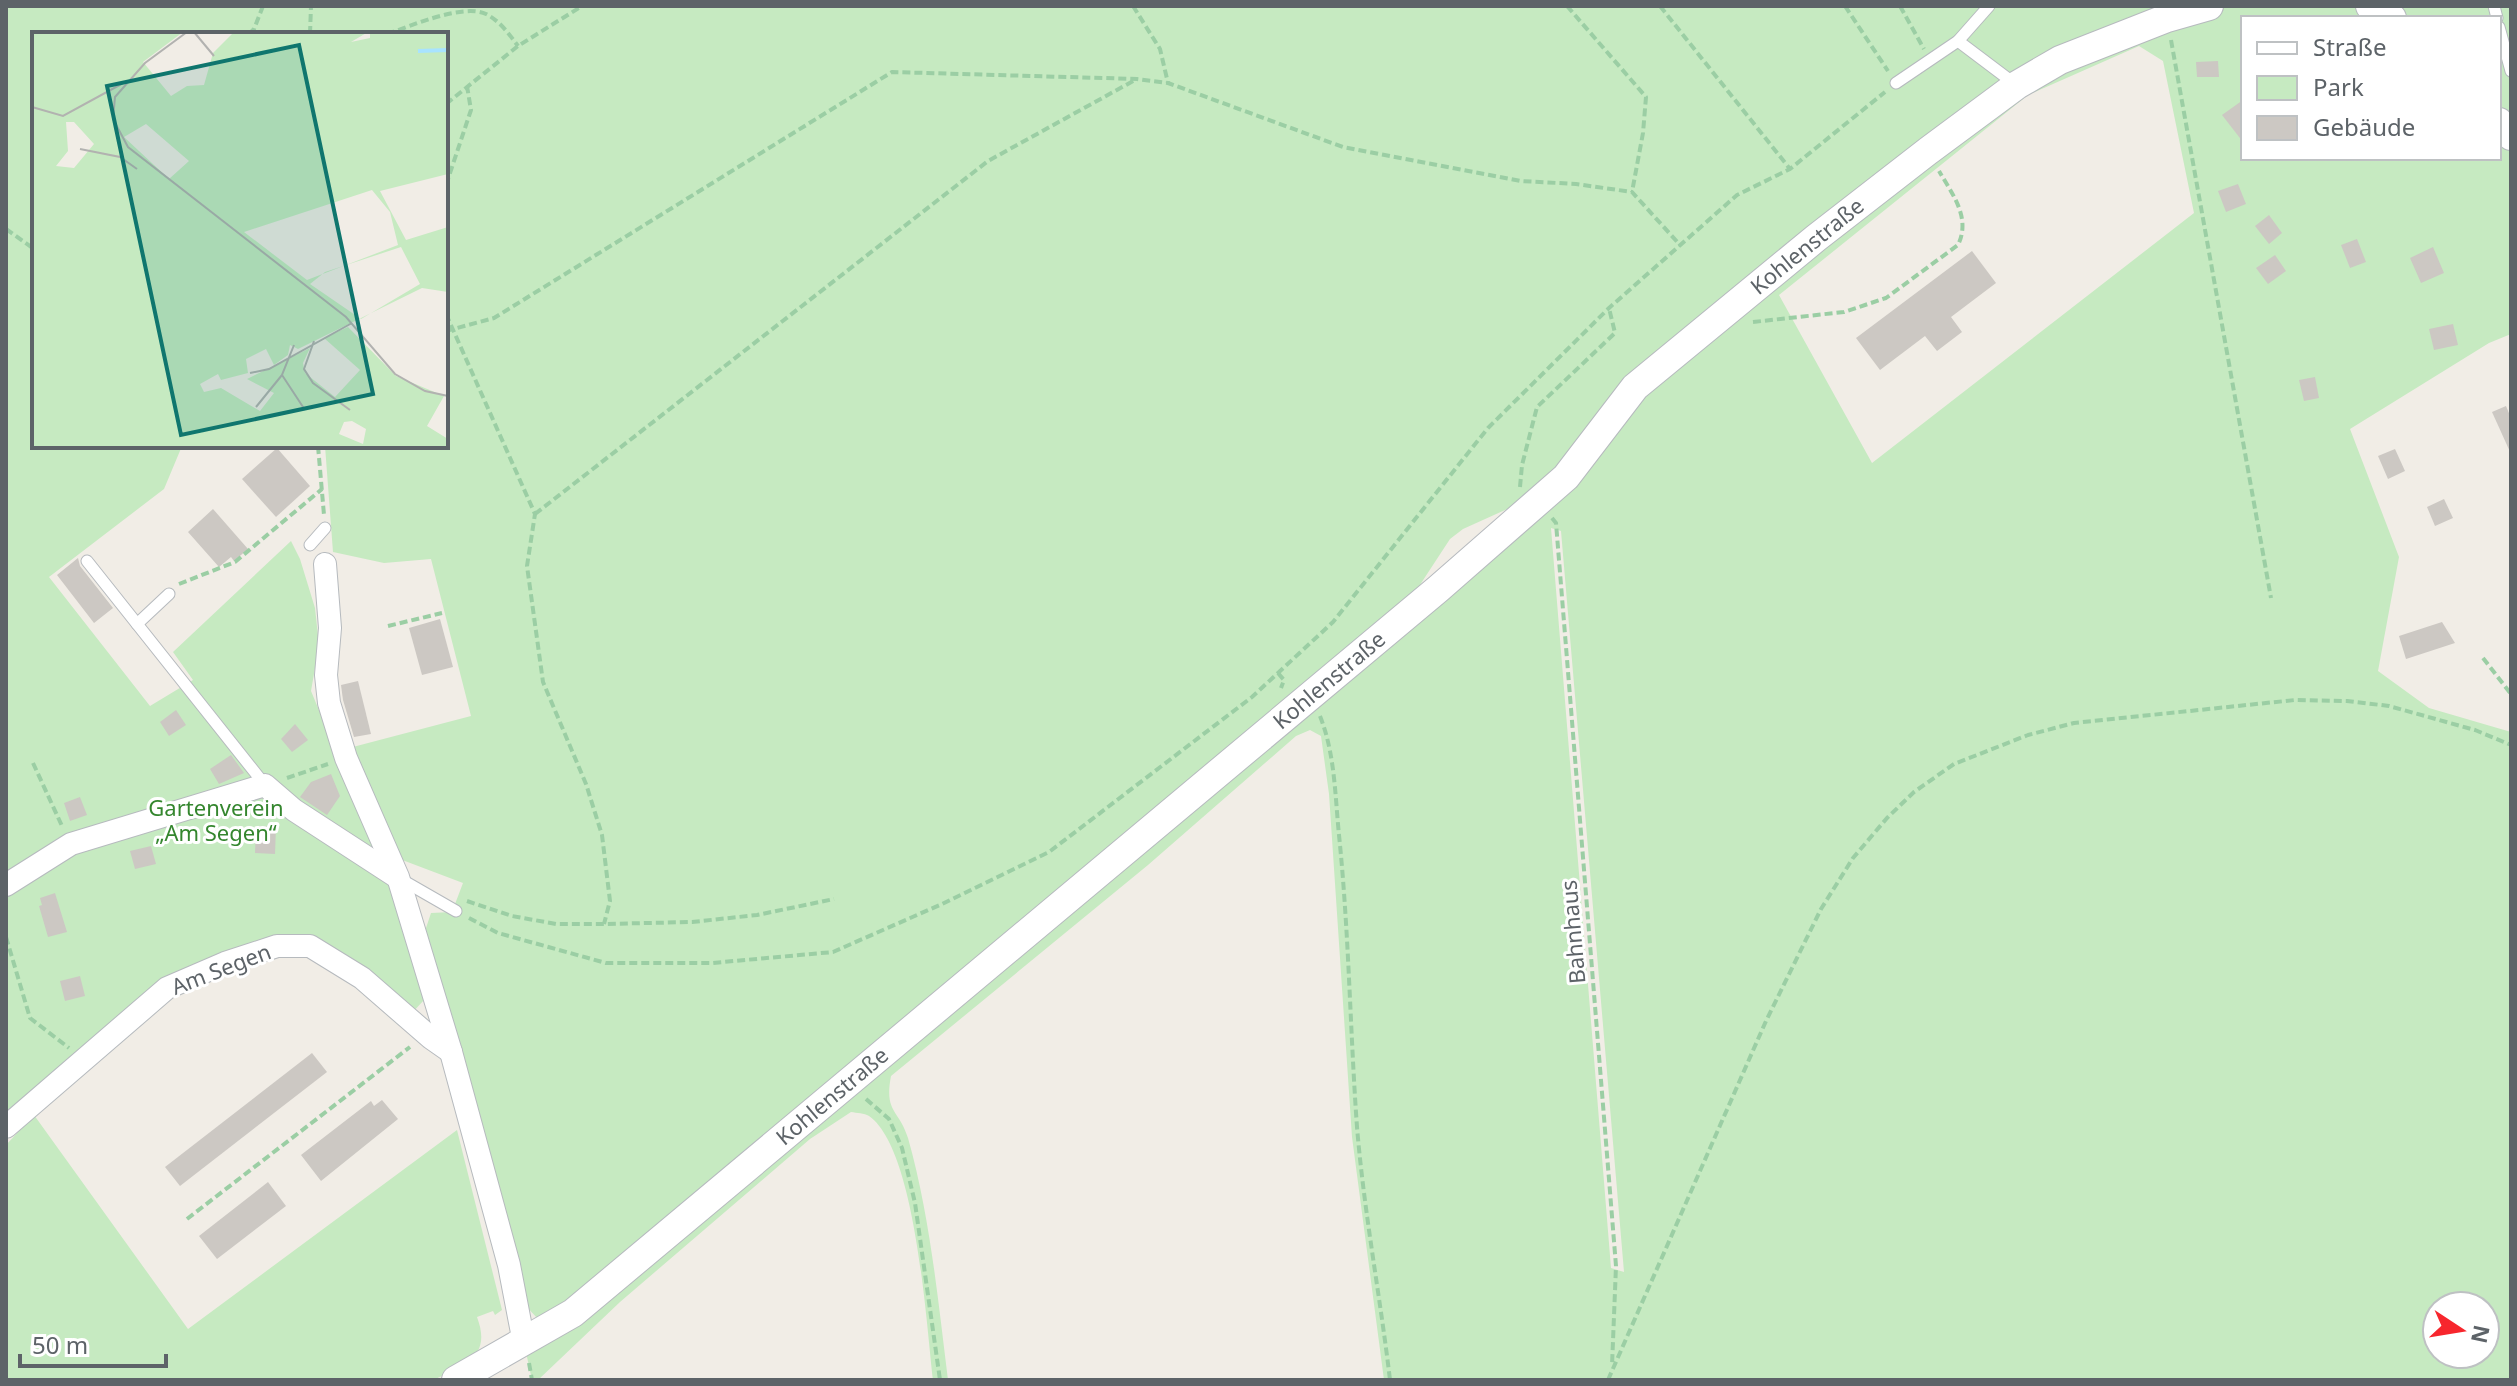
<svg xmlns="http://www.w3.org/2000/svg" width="2517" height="1386" font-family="'Noto Sans',sans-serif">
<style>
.green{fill:#c6eac1;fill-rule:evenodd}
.building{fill:#ccc8c3}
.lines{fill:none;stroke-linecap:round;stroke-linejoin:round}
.service-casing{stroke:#b6babe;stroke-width:13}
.minor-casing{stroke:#b6babe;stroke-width:24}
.tertiary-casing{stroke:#b6babe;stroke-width:30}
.path{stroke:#9bcea4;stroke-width:4;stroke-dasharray:8 4;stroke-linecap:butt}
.service{stroke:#fff;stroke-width:11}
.minor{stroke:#fff;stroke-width:22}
.tertiary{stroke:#fff;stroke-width:28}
.labels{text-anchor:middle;stroke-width:6;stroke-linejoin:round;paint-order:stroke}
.street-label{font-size:22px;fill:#5d6368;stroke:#fff}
.park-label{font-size:22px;fill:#34862e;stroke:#fff}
.inset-river{fill:none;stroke:#a8e3ff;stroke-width:4}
.inset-road{fill:none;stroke:#b2b2b0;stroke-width:2}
.view{fill:#0f766e;fill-opacity:0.15;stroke:#0f766e;stroke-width:4}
.inset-edge{fill:none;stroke:#5d6368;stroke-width:4}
</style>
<rect width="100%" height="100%" fill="#f1ede6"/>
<g class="green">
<path d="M6 6H2511V334L2489 343 2350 429 2399 557 2378 671 2429 708 2511 732V1380H1384L1352 1137 1329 794 1321 736 1310 730 1296 736 1148 865 891 1076C884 1113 899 1109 908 1138 930 1216 938 1300 948 1380H933C926 1322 916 1149 869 1116 864 1113 857 1113 851 1112L810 1139 620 1302 538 1380H532L524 1343 538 1319 525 1305 424 934 431 913 452 912 463 883 397 858 349 748 471 716 431 559 384 563 333 552 325 446H446V34H34V446H182L164 489 49 577 150 706 193 680 173 652 291 541 300 559 315 608 319 645 311 691 374 843 363 864 394 888 424 1000 411 1014 319 944 163 983 6 1118ZM2243 18H2499V158H2243ZM2139 46 2163 61 2194 213 1872 463 1779 295 2028 95ZM1525 501 1414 594 1450 539 1463 529ZM1551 528 1561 531 1624 1272 1611 1268ZM2437 1306H2485V1354H2437Z"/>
<path d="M34 1115 188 1329 457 1130 502 1310 495 1315 493 1311 477 1317C492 1357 465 1364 434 1380H6V1145Z"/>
</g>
<g class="building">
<polygon points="2218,61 2219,77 2197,77 2196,62"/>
<polygon points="2243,100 2243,142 2222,115"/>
<polygon points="2238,184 2246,204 2226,212 2218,191"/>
<polygon points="2269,215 2282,233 2269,244 2255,226"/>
<polygon points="2357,239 2366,262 2350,268 2341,245"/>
<polygon points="2433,247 2444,273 2421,283 2410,258"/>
<polygon points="1972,251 1996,283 1951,317 1962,332 1937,351 1925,336 1880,370 1856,338"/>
<polygon points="2275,255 2286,271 2268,284 2256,268"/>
<polygon points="2453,324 2458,345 2434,350 2429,329"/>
<polygon points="2315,377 2319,398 2304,401 2299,380"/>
<polygon points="2506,406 2511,418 2511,454 2492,412"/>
<polygon points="277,448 310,486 276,517 242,479"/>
<polygon points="2395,449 2405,471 2388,479 2378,456"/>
<polygon points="2444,499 2453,518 2435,526 2427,507"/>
<polygon points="213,509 248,549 234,561 231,557 219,567 188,532"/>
<polygon points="78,558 80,566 113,608 94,623 57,575"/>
<polygon points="440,619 453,667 422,675 409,628"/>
<polygon points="2442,622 2455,643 2406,659 2399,636"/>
<polygon points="358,681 371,734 354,737 343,700 341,685"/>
<polygon points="176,710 186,725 169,736 160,722"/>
<polygon points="295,724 308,740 292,752 281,739"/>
<polygon points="231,755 244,773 219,784 210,769"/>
<polygon points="331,774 340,796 327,815 300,797 311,782"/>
<polygon points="80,797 87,815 70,821 64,803"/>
<polygon points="256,826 276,827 275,854 255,853"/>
<polygon points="151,846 156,864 135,869 130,851"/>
<polygon points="55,893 67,932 48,937 39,906 42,905 40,898"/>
<polygon points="80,976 85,996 65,1001 60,981"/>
<polygon points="312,1053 327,1072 180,1186 165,1167"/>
<polygon points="382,1100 398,1119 321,1181 301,1155 371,1101 374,1106"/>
<polygon points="268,1182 286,1206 217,1259 199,1236"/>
</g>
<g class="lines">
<defs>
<g id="service">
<polyline points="2494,6 2497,18"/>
<polyline points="2499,27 2511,71"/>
<polyline points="1958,41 2015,84"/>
<polyline points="1896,83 1958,41 1989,6"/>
<polyline points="310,545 325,528"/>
<polyline points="87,561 265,785"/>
<polyline points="137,624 169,594"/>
<polyline points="402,880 456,911"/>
</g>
<g id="minor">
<polyline points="325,564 330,628 326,675 329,703 346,758 398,877 451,1052 509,1265 524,1343"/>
<polyline points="6,885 71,844 265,785 294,810 397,877"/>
<polyline points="6,1127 167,988 225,963 277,946 310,946 362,978 431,1038 451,1052"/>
</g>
<g id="tertiary">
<polyline points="2370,6 2392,18"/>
<polyline points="2499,122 2511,136"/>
<polyline points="456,1380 573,1313 1438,589 1566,477 1635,387 1816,238 1928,151 2017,85 2060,60 2167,18 2209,6"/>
</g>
</defs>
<use href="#service" class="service-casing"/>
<use href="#minor" class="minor-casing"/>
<use href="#tertiary" class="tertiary-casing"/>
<g class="path">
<polyline points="1133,6 1160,49 1168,83"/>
<polyline points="1567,6 1646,97 1643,133 1632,192"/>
<polyline points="1660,6 1790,169"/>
<polyline points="1845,6 1888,71"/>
<polyline points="1900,6 1924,49"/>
<polyline points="249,34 254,29 263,6"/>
<polyline points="310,34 311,6"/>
<path d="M387 34C411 26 463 3 486 14 500 21 509 34 518 46"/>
<polyline points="2171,40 2271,598"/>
<polyline points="446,104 518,46 582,6"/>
<polyline points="446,185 471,110 467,86"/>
<polyline points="6,229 34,249"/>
<polyline points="446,314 535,514 527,566 543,682 586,784 602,835 610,901 604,924"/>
<path d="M1753 322 1844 312 1886 298 1958 245C1971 218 1953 195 1939 171"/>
<polyline points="446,331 494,318 892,72 1137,79 1168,83 1343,147 1521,181 1576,184 1632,192 1681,246"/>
<polyline points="318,446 324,515"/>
<polyline points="1520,487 1522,465 1537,407 1615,333 1609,308"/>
<polyline points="535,514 988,161 1135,80"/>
<polyline points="1552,518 1556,523 1616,1266 1612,1366"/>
<polyline points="179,584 235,562 322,489"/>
<polyline points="388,626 442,613"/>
<polyline points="2483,658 2511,694"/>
<polyline points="1278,673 1284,680 1281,688"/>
<path d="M1320 716C1335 754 1335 795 1339 835 1349 932 1350 1030 1357 1127 1364 1212 1380 1295 1390 1380"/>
<polyline points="33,763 62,826"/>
<polyline points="287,778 328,764"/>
<polyline points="467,901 512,916 556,924 604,924 692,922 757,915 834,899"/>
<polyline points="469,918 498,933 606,963 712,963 833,952 942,904 1049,852 1252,697 1333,622 1488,428 1609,308 1737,195 1790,169 1885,92"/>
<polyline points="6,937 30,1018 69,1048"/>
<polyline points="866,1099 889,1119 902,1148 915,1203 940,1380"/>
<polyline points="187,1219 410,1047"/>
<polyline points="529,1363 532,1380"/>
<polyline points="1608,1380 1766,1021 1821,909 1853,858 1887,818 1914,792 1954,764 2028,735 2074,723 2295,700 2347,701 2389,706 2475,730 2511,745"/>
</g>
<use href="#service" class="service"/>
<use href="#minor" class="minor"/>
<use href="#tertiary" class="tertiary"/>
</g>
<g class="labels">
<g class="street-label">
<text transform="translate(1807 246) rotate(-39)" y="8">Kohlenstraße</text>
<text transform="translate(1329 680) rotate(-40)" y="8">Kohlenstraße</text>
<text transform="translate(1573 932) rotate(-95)" y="8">Bahnhaus</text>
<text transform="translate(221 969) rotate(-21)" y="8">Am Segen</text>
<text transform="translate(832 1096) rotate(-40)" y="8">Kohlenstraße</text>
</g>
<g class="park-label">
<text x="216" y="816">Gartenverein<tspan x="216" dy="25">„Am Segen“</tspan></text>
</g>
</g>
<g transform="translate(32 32)">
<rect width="416" height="416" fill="#f1ede6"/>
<path d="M0 0H151L111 30 139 64 155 54 172 53 181 21 202 0H336L319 10 338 6V0L416 1V142L348 159 374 208 416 195V260L390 256 266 317 258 313 256 323 242 333 234 317 214 327 216 341 189 348 186 342 168 352 172 360 189 356 228 379 242 361 215 347 278 316 271 331 273 341 303 365 328 338 292 306 316 295 364 344 412 364 395 394 416 407V416H0ZM34 90H42L62 112 42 136 24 134 36 119ZM114 92 157 129 137 147 92 105ZM340 158 358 180 366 213 275 248 212 200ZM369 215 388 252 329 287 278 252 293 240ZM320 389 334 397 331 412 307 402 312 390Z" fill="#c6eac1" fill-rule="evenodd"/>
<path class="inset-river" d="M386 19 416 18"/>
<path class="inset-road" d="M155 0 113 31 83 65 81 87 96 115 314 285 363 342 393 359 416 364M162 0 182 24M0 75 31 84 95 49M48 117 88 125 105 137M282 309 272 337 281 351 318 378M262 313 250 343 273 378M218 341 237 337 320 291M224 375 250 343"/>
<path class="view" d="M267 13 341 362 149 403 75 54Z"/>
<rect width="416" height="416" class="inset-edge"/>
</g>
<rect width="2517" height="1386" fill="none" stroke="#5d6368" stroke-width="16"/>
<rect x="2241" y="16" width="260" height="144" fill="#ffffff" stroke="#bec1c3" stroke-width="2"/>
<rect x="2257" y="42" width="40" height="12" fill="#ffffff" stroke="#bec1c3" stroke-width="2"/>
<text x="2313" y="56" font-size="24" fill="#5d6368">Straße</text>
<rect x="2257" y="76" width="40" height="24" fill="#c6eac1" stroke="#bec1c3" stroke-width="2"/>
<text x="2313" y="96" font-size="24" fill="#5d6368">Park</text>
<rect x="2257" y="116" width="40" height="24" fill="#ccc8c3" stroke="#bec1c3" stroke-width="2"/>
<text x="2313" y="136" font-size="24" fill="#5d6368">Gebäude</text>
<g transform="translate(2461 1330) rotate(102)"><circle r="38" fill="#ffffff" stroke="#bec1c3" stroke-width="2"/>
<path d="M0-6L14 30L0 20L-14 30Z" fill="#f7262d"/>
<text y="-12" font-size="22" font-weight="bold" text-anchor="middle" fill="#5d6368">N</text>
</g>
<path d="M20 1354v12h146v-12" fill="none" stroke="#5d6368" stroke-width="4"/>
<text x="32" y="1354" font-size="24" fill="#5d6368" stroke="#ffffff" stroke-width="6" paint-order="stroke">50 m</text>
</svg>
